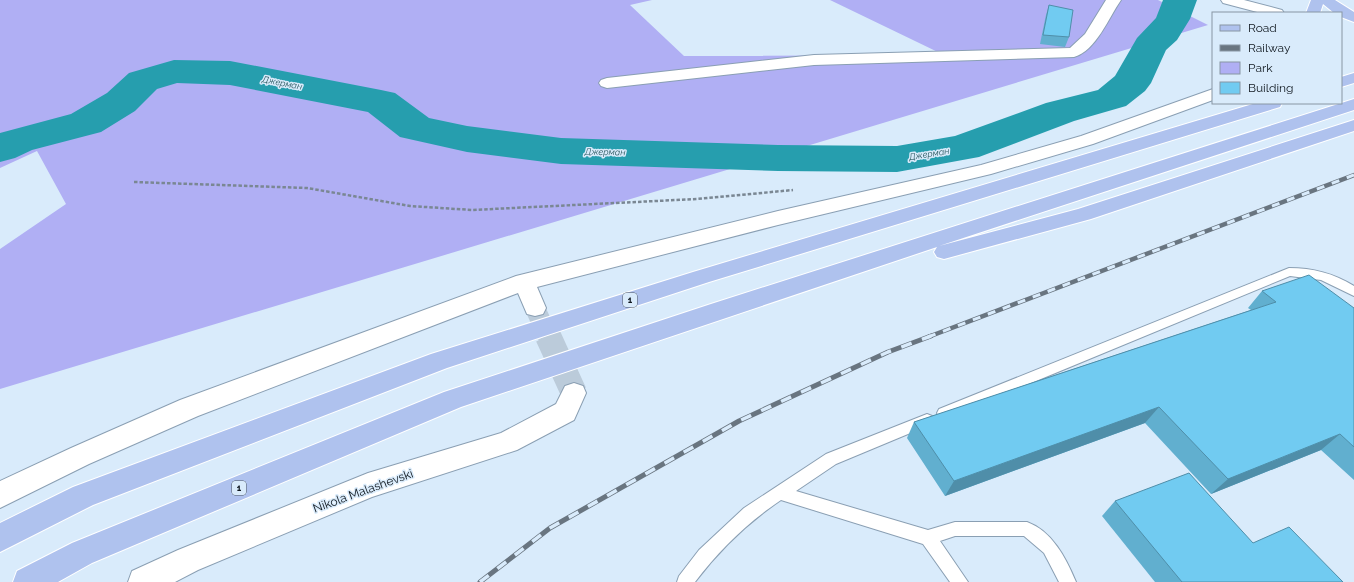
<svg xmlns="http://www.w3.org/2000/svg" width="1354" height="582" font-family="Raleway,sans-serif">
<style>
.green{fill:#b0aff4}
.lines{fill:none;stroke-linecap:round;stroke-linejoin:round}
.river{fill:#269eae;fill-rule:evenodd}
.street-tunnel-far1{stroke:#bbcbda;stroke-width:20;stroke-dasharray:20 10;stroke-linecap:butt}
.street-tunnel{stroke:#bbcbda;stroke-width:26;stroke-dasharray:26 13;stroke-linecap:butt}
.lane-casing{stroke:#8a9fb3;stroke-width:2}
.street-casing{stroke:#8a9fb3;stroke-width:2}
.primary-casing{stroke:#fff;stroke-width:2}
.path{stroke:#7a8793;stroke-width:2.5;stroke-dasharray:3.5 2;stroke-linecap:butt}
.lane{fill:#fff;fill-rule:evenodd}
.street{fill:#fff;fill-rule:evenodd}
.primary{fill:#afc2ee;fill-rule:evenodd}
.rail-far1-casing{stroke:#697580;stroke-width:4.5}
.rail-casing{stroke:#697580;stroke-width:5}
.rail-far1{stroke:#d9ebfb;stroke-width:3;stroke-dasharray:8;stroke-linecap:butt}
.rail{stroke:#d9ebfb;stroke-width:3.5;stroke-dasharray:11;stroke-linecap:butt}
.wall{fill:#61afcf}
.shaded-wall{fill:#4f8ea9}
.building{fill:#71cbf1;stroke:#4f8ea9}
.labels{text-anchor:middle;stroke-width:3;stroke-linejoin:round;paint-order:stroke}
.far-water-label{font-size:9px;font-style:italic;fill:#27565d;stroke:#d9ebfb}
.shield{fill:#d9ebfb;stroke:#4c5760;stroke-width:1}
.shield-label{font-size:9px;font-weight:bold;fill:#0f171e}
.near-street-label{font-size:12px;fill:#0f171e;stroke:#d9ebfb}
</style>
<rect width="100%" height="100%" fill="#d9ebfb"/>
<polygon class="green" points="0,0 652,0 630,5 684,56 944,55 830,0 1158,0 1208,25 0,389 0,249 66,204 37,151 0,168"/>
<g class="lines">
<polygon class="river" points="1163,0 1197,0 1190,19 1177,40 1166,50 1151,83 1145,91 1126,106 1074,121 979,157 897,172 778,171 561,164 467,152 400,137 368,112 230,85 177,83 157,89 135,111 101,132 32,150 15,158 0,162 0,133 71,114 107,93 129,73 174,60 230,61 381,90 395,93 429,118 467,126 561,138 778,145 897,146 955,136 1046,103 1098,90 1115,76 1137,38 1156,18"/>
<polyline class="street-tunnel-far1" points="535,308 548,337"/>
<polyline class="street-tunnel" points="548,336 574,393"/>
<defs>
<g id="lane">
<path d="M1289 268C1313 268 1333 273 1354 286V296L1321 280 1290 276 949 417 944 419 939 417 937 413 939 409Z"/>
<path d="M927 414 932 416 934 420 932 424 836 464 796 491 928 530 955 522H1027C1052 531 1066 558 1076 582H1059L1044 553 1024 536H955L940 541 968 582H950L923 544 781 500C747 523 720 549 695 582H677L679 576 699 550 744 508 826 454Z"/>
</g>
<g id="street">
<path d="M1106 0H1121C1109 17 1096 51 1074 57L814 65 607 88 601 86 599 83 601 80 607 78 814 55 1070 48 1085 34Z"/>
<polygon points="1221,0 1244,0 1282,10 1284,13 1261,13 1223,3"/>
<polygon points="1213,89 1213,100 1093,144 991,174 778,225 537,287 546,308 543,314 535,316 527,314 518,293 198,416 89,464 0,508 0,481 71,448 180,400 516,276 778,211 981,165 1081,136"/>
<polygon points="574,383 583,386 586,393 574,420 517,450 372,497 198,570 175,582 128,582 132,571 178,550 368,473 501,433 556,404 565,386"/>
</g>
<g id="primary">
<polygon points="1311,0 1335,0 1354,12 1354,22 1341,17 1341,13 1334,13 1323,4 1320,13 1306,13"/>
<polygon points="1354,73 1354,83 1341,87 1341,77"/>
<polygon points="1354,99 1354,110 939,246 1078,209 1354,120 1354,131 1091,219 944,259 937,257 934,252 937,247 461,407 92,563 58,582 13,582 17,571 72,543 444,392 711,304"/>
<polygon points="1256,103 1282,103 1280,107 709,282 447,368 93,505 0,552 0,523 73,487 431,354 693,272"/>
</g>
</defs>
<use href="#lane" class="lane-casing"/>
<use href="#street" class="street-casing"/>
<use href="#primary" class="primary-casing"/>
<polyline class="path" points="134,182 307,188 410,206 472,210 697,199 793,190"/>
<use href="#lane" class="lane"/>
<use href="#street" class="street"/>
<use href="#primary" class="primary"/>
<defs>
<polyline id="rail-far1" points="928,337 1354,175"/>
<polyline id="rail" points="480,582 550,528 739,421 888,352 931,336"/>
</defs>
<use href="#rail-far1" class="rail-far1-casing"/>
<use href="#rail" class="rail-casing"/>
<use href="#rail-far1" class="rail-far1"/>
<use href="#rail" class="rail"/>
</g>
<g class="wall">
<polygon points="1049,5 1069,37 1065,47 1040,44 1046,15"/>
<polygon points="1262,291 1354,308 1354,480 1321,450 1211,494 1145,423 945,496 907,438 914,422 1251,310 1248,308"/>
<polygon points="1115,501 1253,543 1343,582 1155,582 1102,516"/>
</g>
<g class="shaded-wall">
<polygon points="1159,407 1145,423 945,496 954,481"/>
<polygon points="1340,434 1321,450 1211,494 1228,479"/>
</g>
<g class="building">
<polygon points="1049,5 1073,10 1069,37 1043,35"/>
<polygon points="1309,275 1354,308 1354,447 1340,434 1228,479 1159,407 954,481 914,422 1276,302 1262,291"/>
<polygon points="1189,473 1253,543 1289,527 1343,582 1182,582 1115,501"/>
</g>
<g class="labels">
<g class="far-water-label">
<text transform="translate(282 83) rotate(11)" y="3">Джерман</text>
<text transform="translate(605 152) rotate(1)" y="3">Джерман</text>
<text transform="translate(929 154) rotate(-9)" y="3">Джерман</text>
</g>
<g class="shield">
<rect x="623" y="293" width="14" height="14" rx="3"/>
<rect x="232" y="481" width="14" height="14" rx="3"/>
</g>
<g class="shield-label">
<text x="630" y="303">1</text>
<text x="239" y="491">1</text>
</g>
<g class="near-street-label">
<text transform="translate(363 491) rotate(-20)" y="4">Nikola Malashevski</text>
</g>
</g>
<rect x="1212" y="12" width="130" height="92" fill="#d9ebfb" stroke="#8896a3"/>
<rect x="1220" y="25" width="20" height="6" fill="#afc2ee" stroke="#8896a3"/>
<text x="1248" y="32" font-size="12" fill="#0f171e">Road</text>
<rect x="1220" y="45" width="20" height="6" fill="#697580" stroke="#8896a3"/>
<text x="1248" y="52" font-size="12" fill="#0f171e">Railway</text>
<rect x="1220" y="62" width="20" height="12" fill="#b0aff4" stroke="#8896a3"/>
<text x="1248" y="72" font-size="12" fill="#0f171e">Park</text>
<rect x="1220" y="82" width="20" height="12" fill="#71cbf1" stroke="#8896a3"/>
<text x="1248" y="92" font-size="12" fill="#0f171e">Building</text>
</svg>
